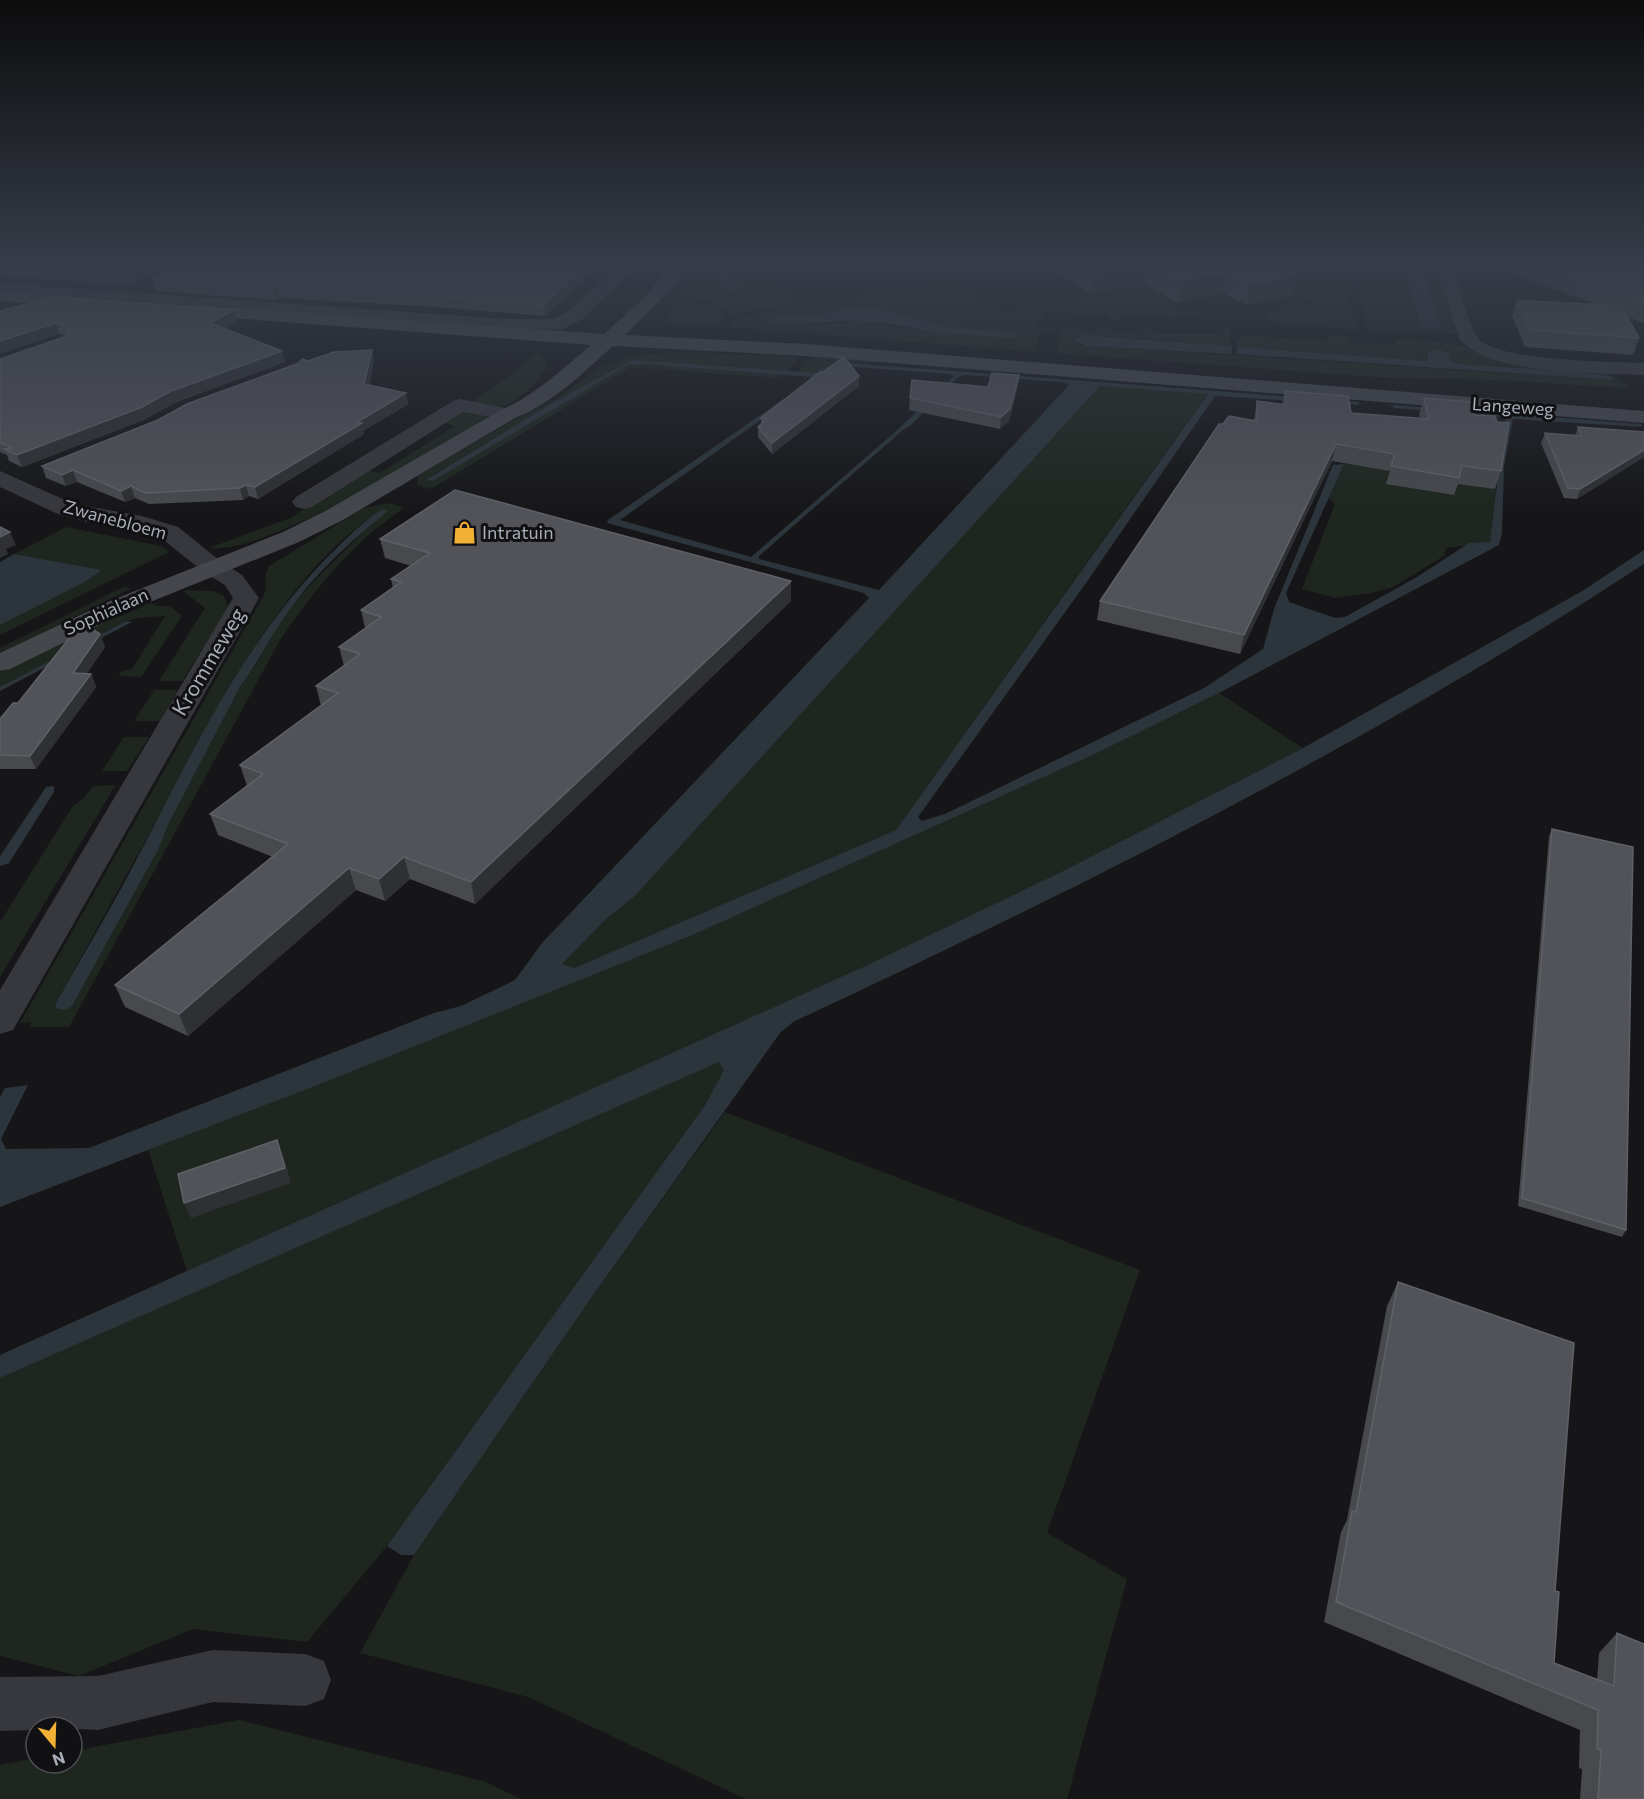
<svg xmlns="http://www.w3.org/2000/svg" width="1644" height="1799" font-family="Commissioner,sans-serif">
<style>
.green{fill:#1e261f;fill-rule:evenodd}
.water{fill:#2c353c;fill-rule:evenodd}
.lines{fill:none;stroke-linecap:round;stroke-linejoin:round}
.street{fill:#37383d;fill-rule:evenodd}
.secondary{fill:#45474d;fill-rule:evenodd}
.wall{fill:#47494d}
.shaded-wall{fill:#2f3033}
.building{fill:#525359;stroke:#5f6168;stroke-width:1.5}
.labels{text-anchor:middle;stroke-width:6;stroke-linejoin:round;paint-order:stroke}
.far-street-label{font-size:18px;fill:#a8adb8;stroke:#111113}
.far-poi-label{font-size:18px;fill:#a8adb8;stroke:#111113;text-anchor:start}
.street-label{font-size:21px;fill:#a8adb8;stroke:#111113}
</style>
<rect width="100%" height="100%" fill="#161618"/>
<g class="green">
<polygon points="691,264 728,267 727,264 754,264 753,266 758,267 755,270 766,273 764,275 773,279 771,282 781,285 780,287 785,288 784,290 789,291 786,294 801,300 807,295 813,301 791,304 789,303 778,305 780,307 757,310 755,309 730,315 715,302 676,297 700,272 692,270"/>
<path d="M1085 264 1144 284 1177 302 1165 304 1181 311 1200 314 1198 316 1172 319 1166 315H1122V321L1110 320 1109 315 1043 311V318L1037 319 1040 330 1035 352 728 327 733 319 957 279 975 290 969 292 1005 312 1122 290ZM852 308 956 328 1014 332 1019 333V337L937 333 864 322 791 324 777 316H805Z"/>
<path d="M1207 264H1372C1366 271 1356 276 1351 284 1343 295 1354 319 1358 330L1273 323 1264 317 1268 312 1312 303 1275 283Z"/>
<polygon points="1382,264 1403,264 1411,292 1425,329 1439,329 1441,327 1421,264 1435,264 1457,334 1366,330 1359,290 1365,280"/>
<polygon points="680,302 711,305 725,317 719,326 661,323"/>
<path d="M1076 324 1084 325 1083 330 1098 331 1099 326 1112 327V332L1143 334 1142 328H1151L1154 334H1223V328H1229L1232 346 1096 335 1077 336 1080 345 1085 346 1612 380 1563 371 1457 364 1441 350 1428 351V360L1420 361 1237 347 1236 340H1240V335L1329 341 1328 335 1346 336 1348 342 1395 345 1394 339C1415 341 1437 340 1458 345 1470 348 1480 356 1492 358 1527 365 1607 359 1628 388L1493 380 1374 377 1056 353 1061 331 1040 330V328L1075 330Z"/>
<polygon points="674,352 799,356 789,370 786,371 632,360 549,405 434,475 428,482 433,481 628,365 643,364 782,375 780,378 631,367 431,489 417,485 418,476 515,419 556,399 600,368 633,356"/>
<path d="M537 353 546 359 548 366C540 379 521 399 506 405 496 409 484 405 474 403L476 399 511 375Z"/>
<polygon points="817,357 876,361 876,363 836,362 816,373 799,373 805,361"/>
<polygon points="1100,386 1208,393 896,830 574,968 561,964 606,919 635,896"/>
<path d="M466 411 486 415V419C419 458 352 501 280 531 256 540 234 550 209 548L290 518 366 470 380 473 455 426 443 422 453 415Z"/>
<polygon points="1344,464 1493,473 1490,488 1498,490 1490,542 1446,548 1444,556 1393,587 1371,593 1336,598 1302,589 1335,504 1329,498"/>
<path d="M389 503 404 508C353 542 313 591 279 642L69 1027H29L31 1022 20 1023 263 597C269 586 262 578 269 566L364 508ZM383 509C355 544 319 572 291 607 272 632 261 661 241 685L169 823 158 850 72 1006 56 1003 232 683C271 619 319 549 383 509Z"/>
<polygon points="66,527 161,546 169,552 0,635 0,625 85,582 101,570 14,554"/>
<polygon points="125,586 130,589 0,654 0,648"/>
<polygon points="188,590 213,591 223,595 228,605 218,625 182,681 159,681 205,608 183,591"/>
<polygon points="151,603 157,606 170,606 182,616 141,677 118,676 122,671 132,669 165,616 138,618 126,621 0,687 0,672 82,632"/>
<polygon points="154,690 177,690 160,721 134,721"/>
<polygon points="1219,693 1303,748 1059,873 863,967 187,1271 148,1150 695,934 1095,754"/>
<polygon points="124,737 149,737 127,771 102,771"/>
<polygon points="115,785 105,803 0,977 0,922 73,806 83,799 93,786"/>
<polygon points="719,1061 725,1069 705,1105 387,1546 307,1642 193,1629 79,1676 0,1656 0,1378"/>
<polygon points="725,1112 1140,1270 1047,1533 1127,1579 1067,1799 746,1799 528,1697 360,1653 414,1555 587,1304"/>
<polygon points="239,1720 486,1782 521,1799 0,1799 0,1765 36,1758 36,1763 72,1763 72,1751"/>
</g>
<g class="water">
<polygon points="711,264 727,264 738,289 725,292"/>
<polygon points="1403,264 1421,264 1441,327 1439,329 1421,327"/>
<polygon points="852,308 883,310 949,327 1014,332 1020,336 1011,338 937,333 887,323 842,321 791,324 773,323 769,320 777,316 810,316"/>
<polygon points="1082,335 1232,346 1232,354 1085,346 1074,339"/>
<polygon points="1237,347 1426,361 1428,360 1428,351 1441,350 1448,353 1450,360 1457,364 1563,371 1611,376 1613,380 1237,354"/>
<path d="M632 360 816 373 836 362 1359 402V405L1215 396 1086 583 918 817 922 821 945 814 1204 688 1263 649 1274 609 1333 465 1344 464 1290 584 1286 593 1289 602 1335 618 1345 617 1417 577 1469 543 1490 542 1505 420 1499 417 1394 408 1392 405 1641 424 1642 427 1513 419 1504 467 1502 533 1499 545 1219 693 1095 754 695 934 320 1084 0 1207V1097L5 1088 28 1085 1 1139 6 1149 89 1148 434 1013 461 1006 515 980 542 943 869 598 864 593 607 523 608 520 811 380 810 377 643 364 628 365 433 481 426 480 549 405ZM843 366 950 374 954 376 895 432 751 557 620 520 779 407ZM964 375 1063 382 1069 385 879 590 759 559V556L903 430 911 425 958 377ZM1100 386 1208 394 896 830 574 968 562 964 606 919 635 896Z"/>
<path d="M383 509 388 511C352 540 315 573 288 612 271 635 259 662 241 685L169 823 158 850 72 1006 65 1010 56 1008V1003C81 958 108 914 132 868 191 756 245 635 338 547 352 533 366 519 383 509Z"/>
<path d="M1644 550V564C1374 741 1085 886 793 1022L780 1033 587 1304 414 1555H401L387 1546 705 1105 724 1070 719 1062 0 1378V1355L863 967 1059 873 1303 748 1584 590Z"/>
<polygon points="14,554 102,570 85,582 0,625 0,562"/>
<polygon points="126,621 132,622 0,691 0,687"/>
<polygon points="54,786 54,792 9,863 0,866 0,856 46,787"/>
</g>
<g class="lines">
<g class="street">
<polygon points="620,264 638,264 583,319 563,329 505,331 0,293 0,283 505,319 553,319 569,311"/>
<path d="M1435 264H1452C1459 285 1466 320 1478 338 1495 361 1613 362 1644 363V375C1602 373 1481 375 1459 337Z"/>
<polygon points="460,399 515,410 518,414 515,418 508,420 463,412 312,507 304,509 296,507 292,502 296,497 453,401"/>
<polygon points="0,471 74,504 142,516 178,527 223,563 242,575 259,598 13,1030 0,1034 0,990 233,598 225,585 205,573 161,538 142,530 87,522 58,514 0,487"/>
<polygon points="213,1650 305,1654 324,1661 331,1680 324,1699 305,1706 213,1702 98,1730 36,1727 36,1730 0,1731 0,1677 98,1676"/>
</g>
<g class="secondary">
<path d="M671 264H688L668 293 625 335 806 344 1644 411V423L806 356 613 346C582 373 554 403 515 418L343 520 299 542 128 611 10 669 0 671V653L110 601 283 532 327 510 501 410C536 395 562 369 591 345L192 315 186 314 183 310 186 306 192 305 604 334 645 297Z"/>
<polygon points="0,291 90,298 96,299 99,303 96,307 90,308 0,301"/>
</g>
</g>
<g class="wall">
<polygon points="0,264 170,264 133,285 0,276"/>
<polygon points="602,264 545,316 437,307 280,298 276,300 155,291 152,280"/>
<polygon points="1042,264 1274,264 1292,296 1247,305 1223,293 1177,302 1145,284 1092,294"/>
<polygon points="1487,264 1644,264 1644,323 1627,317 1639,338 1633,355 1525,347 1512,316 1517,300 1594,304"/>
<polygon points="234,310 237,321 224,328 282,351 285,362 174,403 146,419 22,467 9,461 7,455 0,452 0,359 64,337 65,335 59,334 0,311"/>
<polygon points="374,360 369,385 406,393 408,404 363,431 364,434 258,499 249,496 243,500 149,504 135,498 125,502 77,482 66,486 46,478 42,466 299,363 308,361"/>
<polygon points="859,386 772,454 758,437 758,427 761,424 761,418"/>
<polygon points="988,387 1018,387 1009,421 1000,429 909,410 910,398"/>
<polygon points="1285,391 1351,413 1420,418 1419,415 1424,398 1474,415 1501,471 1495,489 1458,484 1454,495 1386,484 1390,471 1332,461 1240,654 1097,620 1100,601 1223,424 1254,420 1257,401 1282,404"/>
<polygon points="1578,427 1644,432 1644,457 1577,499 1564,498 1541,443 1545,433 1575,436"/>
<polygon points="380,539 791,581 791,601 475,904 410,879 385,901 356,890 188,1036 125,1007 115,985 273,857 218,835 210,814 247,786 240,765 321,706 316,686 344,666 339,647 365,628 361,610 393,588 391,579 411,566 385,558"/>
<polygon points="100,634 105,647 87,673 91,674 96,687 36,769 0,769 0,719"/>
<polygon points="1552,829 1626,1230 1622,1237 1518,1206 1549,836"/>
<polygon points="1398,1282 1555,1591 1554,1663 1597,1680 1599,1653 1617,1633 1644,1799 1580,1799 1582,1769 1579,1768 1580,1730 1324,1622 1341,1532 1347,1520 1387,1306"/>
</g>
<g class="shaded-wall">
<polygon points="147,264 170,264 133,285 129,274"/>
<polygon points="589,264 602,264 545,316 544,305"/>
<polygon points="1142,264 1148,264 1145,284 1092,294 1094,273"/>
<polygon points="1226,272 1223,293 1177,302 1181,281"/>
<polygon points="1296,275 1292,296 1247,305 1251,284"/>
<polygon points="277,287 280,298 276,300 273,289"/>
<polygon points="234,310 237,321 213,334 210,323"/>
<polygon points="56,323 59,334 0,354 0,341"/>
<polygon points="372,350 374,360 366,395 364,384"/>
<polygon points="282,351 285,362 174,403 146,419 22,467 17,455 171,391"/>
<polygon points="1019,375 1018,387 1009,421 1000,429 1001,417"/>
<polygon points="859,376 859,386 772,454 772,443"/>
<polygon points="406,393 408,404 363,431 364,434 258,499 255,487 357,422"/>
<polygon points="1336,444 1332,461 1240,654 1244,635"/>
<polygon points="1644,450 1644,457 1577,499 1580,489"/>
<polygon points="73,470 77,482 66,486 62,475"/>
<polygon points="246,485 249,496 243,500 240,488"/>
<polygon points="131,486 135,498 125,502 121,491"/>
<polygon points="10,532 16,545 6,549 8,554 0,558 0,537"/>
<polygon points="791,581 791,601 475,904 471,882"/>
<polygon points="100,634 105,647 78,686 73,673"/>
<polygon points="91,674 96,687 36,769 30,756"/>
<polygon points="404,857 410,879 385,901 379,879"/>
<polygon points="349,868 356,890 188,1036 179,1014"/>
<polygon points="277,1140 283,1154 291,1183 191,1218 184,1203"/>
</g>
<g class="building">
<polygon points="0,264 147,264 129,274 0,266"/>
<polygon points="178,264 589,264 544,305 435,296 277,287 273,289 152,280"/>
<polygon points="1079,264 1142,264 1094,273"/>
<polygon points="1150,264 1274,264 1296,275 1251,284 1226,272 1181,281"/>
<polygon points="1534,264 1644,264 1644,305"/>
<polygon points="53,297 234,310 210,323 282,351 171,391 142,407 17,455 4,449 13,448 0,443 0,359 64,337 69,331 64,325 56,323 0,341 0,311"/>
<polygon points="1517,300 1621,306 1639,338 1531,330"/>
<polygon points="372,350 364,384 406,393 357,422 362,423 255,487 246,485 240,488 145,493 131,486 121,491 73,470 62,475 42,466 158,420 187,404 299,363 302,359 308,361 334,352"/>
<polygon points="844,357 859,376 772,443 758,427 766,419 761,418 820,372 823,372"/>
<polygon points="992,373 1019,375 1010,409 1001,417 910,398 912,380 988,387"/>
<polygon points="1285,391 1348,396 1351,413 1429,419 1424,398 1471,402 1474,415 1495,416 1497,422 1509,423 1501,471 1462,466 1459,478 1391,466 1395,454 1336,444 1244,635 1100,601 1219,424 1223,424 1229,416 1257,421 1257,401 1286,405"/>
<polygon points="1578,427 1644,432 1644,450 1580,489 1568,488 1545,433 1582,436"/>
<polygon points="455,490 791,581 471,882 404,857 379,879 349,868 179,1014 115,985 288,844 210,814 263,774 240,765 338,693 316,686 360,654 339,647 381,617 361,610 401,582 391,579 430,553 380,539"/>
<polygon points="0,527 10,532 0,537"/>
<polygon points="82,622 100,634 73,673 91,674 30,756 0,755 0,719 13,703 18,703"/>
<polygon points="1552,829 1633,847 1626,1230 1522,1198"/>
<polygon points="277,1140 285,1168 184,1203 178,1174"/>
<polygon points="1398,1282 1574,1343 1555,1591 1559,1592 1554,1663 1614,1686 1617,1633 1644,1644 1644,1799 1598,1799 1601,1750 1597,1749 1598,1710 1336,1602 1352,1511 1356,1512"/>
</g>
<linearGradient id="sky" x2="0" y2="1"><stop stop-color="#0c0c0d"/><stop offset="0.51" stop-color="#363c48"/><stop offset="1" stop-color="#363c48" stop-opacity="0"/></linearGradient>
<rect width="1644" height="516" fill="url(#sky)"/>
<defs>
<symbol id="shop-bare" viewBox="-9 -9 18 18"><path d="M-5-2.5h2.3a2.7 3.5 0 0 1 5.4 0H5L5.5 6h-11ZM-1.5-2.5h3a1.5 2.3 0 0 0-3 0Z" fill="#f2b134" stroke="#111113" stroke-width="2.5" paint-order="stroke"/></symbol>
</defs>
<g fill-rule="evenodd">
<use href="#shop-bare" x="448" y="516" width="33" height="33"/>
</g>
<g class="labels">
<g class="far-street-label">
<text transform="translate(1513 407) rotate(4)" y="6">Langeweg</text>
<text transform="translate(115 520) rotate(15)" y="6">Zwanebloem</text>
<text transform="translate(106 612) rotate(-24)" y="6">Sophialaan</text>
</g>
<g class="far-poi-label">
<text x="482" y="539">Intratuin</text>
</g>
<g class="street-label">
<text transform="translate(209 662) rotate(-59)" y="7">Krommeweg</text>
</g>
</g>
<g transform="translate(54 1745) rotate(161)"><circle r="28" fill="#111113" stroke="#4d4f55" stroke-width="1.5"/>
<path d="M0-4.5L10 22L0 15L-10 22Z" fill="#f2b134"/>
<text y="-9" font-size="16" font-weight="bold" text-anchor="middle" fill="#a8adb8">N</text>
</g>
</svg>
